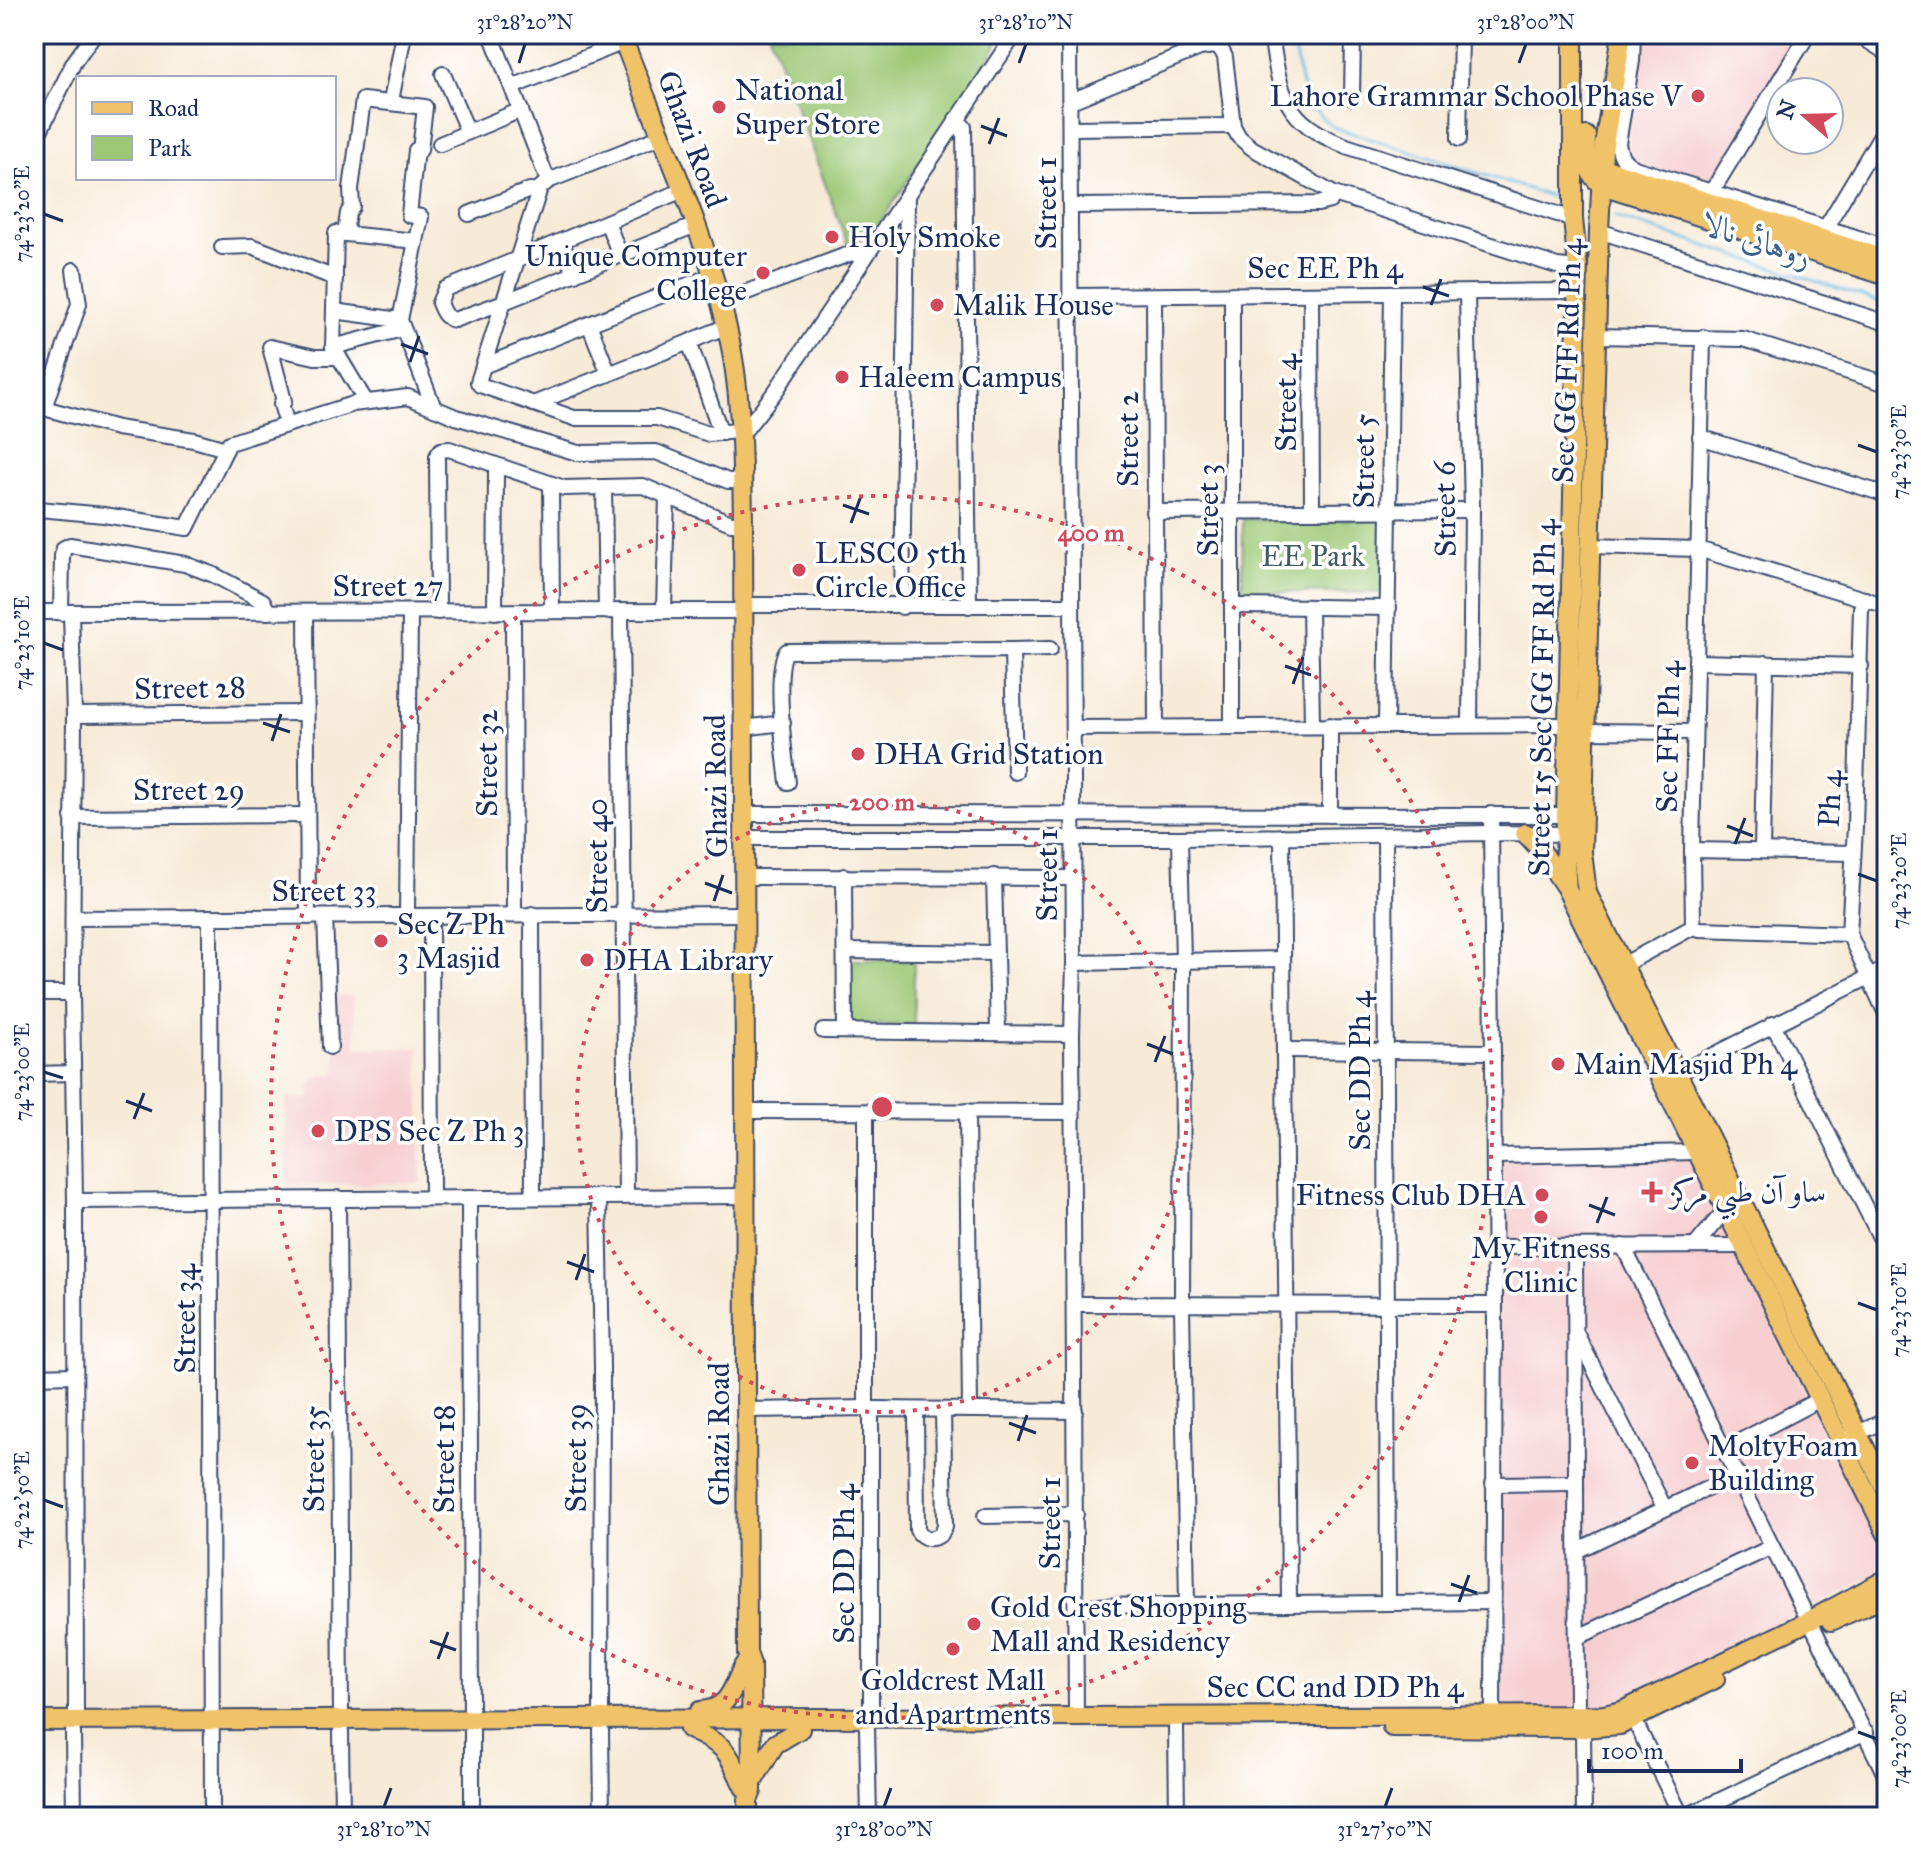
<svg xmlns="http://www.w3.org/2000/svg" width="1921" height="1851" font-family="'IM FELL Great Primer',Amiri,serif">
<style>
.built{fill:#f7cfd0}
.green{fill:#9cc875;stroke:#5c7c6a;stroke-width:2}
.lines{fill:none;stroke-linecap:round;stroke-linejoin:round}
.stream{stroke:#66bae2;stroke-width:3}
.minor-casing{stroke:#3c4b70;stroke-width:18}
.major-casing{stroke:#3c4b70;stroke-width:22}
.minor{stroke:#fff;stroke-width:14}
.major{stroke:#f1c369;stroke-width:18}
.ticks{fill:none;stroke:#1b2f5e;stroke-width:3}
.ring{fill:none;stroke:#d1495b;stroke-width:4;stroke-dasharray:4 8}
.poi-dot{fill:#d1495b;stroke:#fff;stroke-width:3}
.labels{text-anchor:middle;stroke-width:7;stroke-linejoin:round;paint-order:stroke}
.poi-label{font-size:30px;fill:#1b2f5e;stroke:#fff;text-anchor:start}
.street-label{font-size:30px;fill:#1b2f5e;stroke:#fff}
.park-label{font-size:30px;fill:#425d65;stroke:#fff}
.water-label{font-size:32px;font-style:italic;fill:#35608c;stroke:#fff}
.centre{fill:#d1495b;stroke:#fff;stroke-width:4}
.ring-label{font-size:24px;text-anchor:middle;font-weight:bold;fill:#d1495b;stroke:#fff;stroke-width:7;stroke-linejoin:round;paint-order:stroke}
.neatline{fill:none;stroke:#1b2f5e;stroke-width:3}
.ticks-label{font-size:20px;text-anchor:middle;fill:#1b2f5e}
</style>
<rect width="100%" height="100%" fill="#fff"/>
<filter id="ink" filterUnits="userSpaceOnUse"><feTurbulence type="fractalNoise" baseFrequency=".0125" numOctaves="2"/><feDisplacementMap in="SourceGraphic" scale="16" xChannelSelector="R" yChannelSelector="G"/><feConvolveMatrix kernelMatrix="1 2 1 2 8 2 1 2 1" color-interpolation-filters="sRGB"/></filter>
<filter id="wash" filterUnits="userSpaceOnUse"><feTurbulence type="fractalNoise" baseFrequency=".006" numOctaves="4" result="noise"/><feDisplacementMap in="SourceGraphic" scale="32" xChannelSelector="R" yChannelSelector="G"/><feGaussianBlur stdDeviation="1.8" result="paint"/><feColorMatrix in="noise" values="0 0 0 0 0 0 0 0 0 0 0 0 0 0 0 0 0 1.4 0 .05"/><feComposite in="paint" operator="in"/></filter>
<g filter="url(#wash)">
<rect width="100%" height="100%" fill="#f7ead6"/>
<g class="built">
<polygon points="1634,34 1805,34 1709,190 1627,159"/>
<polygon points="336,996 353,996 356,1048 419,1048 421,1183 287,1185 286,1098 309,1098 310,1084 319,1075 332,1075 336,1071"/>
<polygon points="1687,1157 1887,1556 1887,1569 1621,1708 1498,1714 1498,1161"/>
</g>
<g class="green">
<polygon points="769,34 1004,34 874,232 848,245"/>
<polygon points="1243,519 1383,520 1382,593 1242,592"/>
<polygon points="850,960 914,961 914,1025 850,1025"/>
</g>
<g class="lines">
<g class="stream">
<path d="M1292 34C1298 73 1300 102 1333 127L1550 196"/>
<polyline points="1615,217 1887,304"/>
</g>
</g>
</g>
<g filter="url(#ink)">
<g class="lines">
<defs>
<g id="minor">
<polyline points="491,34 548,181"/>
<polyline points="1069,34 1074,963 1072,1034 1076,1716"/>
<path d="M1271 34C1280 95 1284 122 1346 146L1573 219"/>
<path d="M1633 34 1632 61 1618 143C1620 157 1624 162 1635 168L1887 247"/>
<polyline points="1857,34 1887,53"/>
<polyline points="443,74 468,132"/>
<polyline points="512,87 624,42"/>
<polyline points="1352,98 1353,34"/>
<polyline points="391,101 404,34"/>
<polyline points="1071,101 1200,48 1213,46 1221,49 1225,57 1233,126 1239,137 1252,148 1334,194 1557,266 1578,268"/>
<polyline points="956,119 964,127 969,606"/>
<polyline points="1072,128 1233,126"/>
<polyline points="662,136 548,181 540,188 478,382 480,385 574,418 657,418 709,434 745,430 775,392 1015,34"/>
<polyline points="1459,139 1461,34"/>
<polyline points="34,143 74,62 94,34"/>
<polyline points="440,144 521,110"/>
<polyline points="1711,193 1808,34"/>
<polyline points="1071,206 1318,204 1330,201 1334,194"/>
<polyline points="469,214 530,190 538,191"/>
<polyline points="607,222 620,255"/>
<polyline points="1826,227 1887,125"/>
<polyline points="1599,231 1887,323"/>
<polyline points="345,234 348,213 352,207 351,189 363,100 425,107 420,150 416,150 409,215 421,217 400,320 434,408"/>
<path d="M561 241 445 289 439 303C443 312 444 317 454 320L504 302 696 225"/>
<polyline points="222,247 252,246 335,278"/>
<polyline points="74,270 79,304 44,408 117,428 194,440 226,449"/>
<polyline points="575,274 561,241 683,190"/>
<polyline points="1232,294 1232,726"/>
<polyline points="1467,294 1472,510 1470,724"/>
<polyline points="1311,295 1312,511"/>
<polyline points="1072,296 1578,291"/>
<polyline points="1154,296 1156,726"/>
<polyline points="720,302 852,253 865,258"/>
<polyline points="334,311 400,320"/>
<polyline points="589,324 609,374"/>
<polyline points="1596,336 1743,339 1887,384"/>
<polyline points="689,342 727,326"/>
<polyline points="333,347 402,329"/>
<polyline points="483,366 713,275"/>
<polyline points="366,402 333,347 336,233 416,241"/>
<polyline points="533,404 689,342 721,433"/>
<polyline points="287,425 281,404 284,401 270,347 315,357 339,357"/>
<polyline points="1700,437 1887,495"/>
<polyline points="551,484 552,611"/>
<polyline points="604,487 606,611"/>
<polyline points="1153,512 1472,510"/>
<polyline points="34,513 39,509 104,515 187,528 229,443 353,404 408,397 456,417 578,453 656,452 728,481 742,481"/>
<polyline points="1590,546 1698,549 1887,606"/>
<polyline points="1865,599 1861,608 1855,827 1849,934 1887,1016"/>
<polyline points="743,605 1072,605"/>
<polyline points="1234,606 1389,608"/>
<polyline points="902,607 907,195"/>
<polyline points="1310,607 1312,725"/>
<polyline points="621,611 626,1196"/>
<polyline points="664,611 667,496"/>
<polyline points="34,612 743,611"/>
<polyline points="438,612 437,456 441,450 449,449 564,488 643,486 731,523 743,523"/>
<polyline points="495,612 496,472 498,467"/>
<polyline points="513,612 514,914"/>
<polyline points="61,613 62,556 64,548 70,545 185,564 214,575 263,601 268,612"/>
<polyline points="71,613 74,715 72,993 75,1201 76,1721"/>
<polyline points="306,613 308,917"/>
<polyline points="1012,650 1050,649"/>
<polyline points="1696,662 1861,666"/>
<polyline points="74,715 306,713"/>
<polyline points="1330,725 1330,815"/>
<polyline points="1386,725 1392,293"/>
<polyline points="743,728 783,723"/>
<polyline points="1073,728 1568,725"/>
<polyline points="1586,731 1694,732"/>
<path d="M788 782C785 760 773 664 787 651L1012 650 1015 772"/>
<polyline points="743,814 1566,815"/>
<polyline points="1491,814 1495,1305 1493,1714"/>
<polyline points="72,817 306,815"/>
<polyline points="1385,835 1388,1602"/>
<polyline points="1282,836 1289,1603"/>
<polyline points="744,838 1180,838 1490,833 1565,834"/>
<polyline points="1180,838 1183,960 1182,1306 1187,1604"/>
<polyline points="1692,850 1853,853"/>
<polyline points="1762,850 1766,663"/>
<polyline points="844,876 845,1031"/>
<polyline points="994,876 998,1033"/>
<polyline points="745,877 1073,878"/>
<polyline points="532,914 533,1197"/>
<polyline points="407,916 410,613"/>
<polyline points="431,916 432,1196"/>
<polyline points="210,917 212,1817"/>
<polyline points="325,917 330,1047"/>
<polyline points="73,918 745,914"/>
<polyline points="1693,927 1692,850 1703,337"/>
<polyline points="845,951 996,953"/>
<polyline points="1074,963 1283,959"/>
<polyline points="1623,965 1693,927 1700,929 1849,934"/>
<polyline points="34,993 72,993"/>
<polyline points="1773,1024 1887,1251"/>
<polyline points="823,1031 1072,1034"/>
<polyline points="1284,1050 1493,1052"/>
<polyline points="1678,1073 1887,968"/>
<polyline points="34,1074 73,1073"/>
<polyline points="746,1111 1072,1112"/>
<polyline points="967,1111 970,1409"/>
<polyline points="1494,1156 1698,1152"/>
<polyline points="599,1196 602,1367 601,1719"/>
<polyline points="338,1198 341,1719"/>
<polyline points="469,1198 471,1719"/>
<polyline points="75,1201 746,1196"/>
<polyline points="1623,1246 1809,1621"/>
<polyline points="1695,1246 1726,1209"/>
<polyline points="1495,1247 1744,1246"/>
<polyline points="1575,1247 1577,1715"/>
<polyline points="1074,1304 1495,1305"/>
<polyline points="1577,1335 1664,1507"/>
<polyline points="34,1376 75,1375"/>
<polyline points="866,1408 866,1112"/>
<polyline points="747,1410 866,1408 871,1411 875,1409 1075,1411"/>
<path d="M916 1410 917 1530C923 1539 932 1541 941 1534L945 1526 943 1410"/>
<polyline points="871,1411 871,1717"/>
<polyline points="1851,1436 1887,1420"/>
<polyline points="1725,1449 1820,1399"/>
<polyline points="1493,1484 1576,1483"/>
<polyline points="985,1516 1076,1514"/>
<polyline points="1578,1550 1738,1474"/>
<polyline points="1076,1606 1493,1602"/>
<polyline points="1814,1629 1887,1779"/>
<polyline points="1578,1637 1772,1547"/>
<polyline points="1634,1720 1682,1817"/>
<polyline points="1176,1726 1177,1817"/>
<polyline points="867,1728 869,1817"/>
<polyline points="1583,1728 1584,1817"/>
<polyline points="472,1730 472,1817"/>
<polyline points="601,1730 602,1817"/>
<polyline points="341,1731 342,1817"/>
<polyline points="73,1732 74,1817"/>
<polyline points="1684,1817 1866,1732"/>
</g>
<g id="major">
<path d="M621 34C657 131 704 226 727 328 742 391 742 458 743 523L747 1653 751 1664 752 1791 748 1800V1817"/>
<polyline points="1573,34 1573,219 1578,268 1565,863 1567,890 1887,1534"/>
<polyline points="1622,34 1603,151 1599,231 1582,852 1587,893 1887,1492"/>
<path d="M1586 136C1585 154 1586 174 1602 185L1887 276"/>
<polyline points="1594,173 1603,168 1887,260"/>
<polyline points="1525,833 1541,850 1564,885"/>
<polyline points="1831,1621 1887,1596"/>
<path d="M700 1711C730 1709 732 1689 744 1665"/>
<polyline points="34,1721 1604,1715 1622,1711 1809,1621 1887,1579"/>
<polyline points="1392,1727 1583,1728 1620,1725 1715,1679"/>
<path d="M689 1729C728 1747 726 1749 744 1787"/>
<polyline points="753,1781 775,1744 800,1729"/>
</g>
</defs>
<use href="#minor" class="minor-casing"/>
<use href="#major" class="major-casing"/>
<use href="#minor" class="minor"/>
<use href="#major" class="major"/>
</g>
</g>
<path class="ticks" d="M519 63 525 44M1019 63 1026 44M1519 63 1526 44M981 126 1007 136M989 144 999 118M44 214 63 221M1423 287 1449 296M1431 305 1441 279M401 344 428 354M410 362 419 336M1858 445 1877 452M843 505 869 514M851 523 861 496M44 643 63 650M1285 666 1311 675M1293 684 1303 657M263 723 290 732M272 741 281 714M1727 826 1753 836M1735 844 1745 818M1858 874 1877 881M705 883 732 893M714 901 723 875M1147 1044 1173 1054M1155 1062 1165 1036M44 1072 63 1078M126 1101 152 1111M134 1119 144 1093M1589 1205 1615 1215M1597 1223 1607 1197M567 1262 594 1272M576 1280 585 1254M1858 1303 1877 1310M1009 1423 1036 1433M1018 1441 1027 1415M44 1500 63 1507M1451 1584 1477 1593M1459 1602 1469 1575M430 1641 456 1650M438 1659 448 1632M1858 1732 1877 1739M384 1807 391 1788M884 1807 891 1788M1385 1807 1392 1788"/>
<g class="ring">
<circle cx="882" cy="1107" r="305"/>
<circle cx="882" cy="1107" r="611"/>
</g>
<g class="poi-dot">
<circle cx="1698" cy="96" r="8"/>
<circle cx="719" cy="107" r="8"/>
<circle cx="832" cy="237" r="8"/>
<circle cx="763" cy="273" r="8"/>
<circle cx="937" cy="305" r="8"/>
<circle cx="842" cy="377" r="8"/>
<circle cx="799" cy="570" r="8"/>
<circle cx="858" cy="754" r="8"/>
<circle cx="381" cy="941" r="8"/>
<circle cx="587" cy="960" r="8"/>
<circle cx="1558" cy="1064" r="8"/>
<circle cx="318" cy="1131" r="8"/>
<path d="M1648 1180h8v8h8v8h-8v8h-8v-8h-8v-8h8z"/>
<circle cx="1542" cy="1195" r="8"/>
<circle cx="1541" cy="1217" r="8"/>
<circle cx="1692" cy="1463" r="8"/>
<circle cx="974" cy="1624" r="8"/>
<circle cx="953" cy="1649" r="8"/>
</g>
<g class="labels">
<g class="poi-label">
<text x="735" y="100">National<tspan x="735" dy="34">Super Store</tspan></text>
<text x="1682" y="106" text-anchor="end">Lahore Grammar School Phase V</text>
<text x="848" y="247">Holy Smoke</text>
<text x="747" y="266" text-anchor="end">Unique Computer<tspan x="747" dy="34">College</tspan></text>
<text x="953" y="315">Malik House</text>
<text x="858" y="387">Haleem Campus</text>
<text x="815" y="563">LESCO 5th<tspan x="815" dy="34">Circle Office</tspan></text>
<text x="874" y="764">DHA Grid Station</text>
<text x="397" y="934">Sec Z Ph<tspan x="397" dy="34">3 Masjid</tspan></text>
<text x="603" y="970">DHA Library</text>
<text x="1574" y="1074">Main Masjid Ph 4</text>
<text x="334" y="1141">DPS Sec Z Ph 3</text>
<text x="1670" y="1202">ساو آن طبي مرکز</text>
<text x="1526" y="1205" text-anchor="end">Fitness Club DHA</text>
<text x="1541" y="1258" text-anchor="middle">My Fitness<tspan x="1541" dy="34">Clinic</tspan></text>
<text x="1708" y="1456">MoltyFoam<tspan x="1708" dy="34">Building</tspan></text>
<text x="990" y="1617">Gold Crest Shopping<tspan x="990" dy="34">Mall and Residency</tspan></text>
<text x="953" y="1690" text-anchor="middle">Goldcrest Mall<tspan x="953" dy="34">and Apartments</tspan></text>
</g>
<g class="street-label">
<text transform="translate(692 139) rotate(69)" y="10">Ghazi Road</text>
<text transform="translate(1046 203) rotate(-90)" y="10">Street 1</text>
<text x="1325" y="278">Sec EE Ph 4</text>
<text transform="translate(1567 361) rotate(-88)" y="10">Sec GG FF Rd Ph 4</text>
<text transform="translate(1286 403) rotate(-90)" y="10">Street 4</text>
<text transform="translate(1128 439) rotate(-90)" y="10">Street 2</text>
<text transform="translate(1364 461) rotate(-90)" y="10">Street 5</text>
<text transform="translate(1445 509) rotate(-91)" y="10">Street 6</text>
<text transform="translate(1208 510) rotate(-90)" y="10">Street 3</text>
<text x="388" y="596">Street 27</text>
<text transform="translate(190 688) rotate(-1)" y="10">Street 28</text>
<text transform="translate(1542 698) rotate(-89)" y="10">Street 15 Sec GG FF Rd Ph 4</text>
<text transform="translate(1668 737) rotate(-89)" y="10">Sec FF Ph 4</text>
<text transform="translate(487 763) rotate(-90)" y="10">Street 32</text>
<text transform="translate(716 786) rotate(-91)" y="10">Ghazi Road</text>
<text x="189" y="800">Street 29</text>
<text transform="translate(1830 799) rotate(-87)" y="10">Ph 4</text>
<text transform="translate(597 856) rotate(-90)" y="10">Street 40</text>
<text transform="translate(1047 875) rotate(-90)" y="10">Street 1</text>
<text x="324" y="901">Street 33</text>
<text transform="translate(1360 1071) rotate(-90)" y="10">Sec DD Ph 4</text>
<text transform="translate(185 1319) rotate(-90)" y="10">Street 34</text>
<text transform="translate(719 1434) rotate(-90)" y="10">Ghazi Road</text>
<text transform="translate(576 1458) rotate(-90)" y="10">Street 39</text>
<text transform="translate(314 1459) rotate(-90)" y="10">Street 35</text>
<text transform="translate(444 1459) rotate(-90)" y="10">Street 18</text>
<text transform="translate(1050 1523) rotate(-90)" y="10">Street 1</text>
<text transform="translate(844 1564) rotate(-90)" y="10">Sec DD Ph 4</text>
<text x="1335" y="1697">Sec CC and DD Ph 4</text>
</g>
<g class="park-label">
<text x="1313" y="566">EE Park</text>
</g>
<g class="water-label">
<text transform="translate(1758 240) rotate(18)" y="11">روہائی نالا</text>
</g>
</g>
<circle cx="882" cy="1107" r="12" class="centre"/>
<g class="ring-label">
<text x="1091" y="541">400 m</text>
<text x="882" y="810">200 m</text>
</g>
<rect width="1921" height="1851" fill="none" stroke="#fff" stroke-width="88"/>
<rect x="76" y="76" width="260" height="104" fill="#ffffff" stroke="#a4acbf" stroke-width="2"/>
<rect x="92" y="102" width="40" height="12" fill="#f1c369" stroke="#a4acbf" stroke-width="2"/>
<text x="148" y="116" font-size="24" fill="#1b2f5e">Road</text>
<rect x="92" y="136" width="40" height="24" fill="#9cc875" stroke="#a4acbf" stroke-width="2"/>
<text x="148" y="156" font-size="24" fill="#1b2f5e">Park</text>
<g transform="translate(1805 116) rotate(290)"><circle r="38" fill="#ffffff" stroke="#a4acbf" stroke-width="2"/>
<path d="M0-6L14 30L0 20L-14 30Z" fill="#d1495b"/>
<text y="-12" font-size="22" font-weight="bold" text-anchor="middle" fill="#1b2f5e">N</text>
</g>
<path d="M1589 1759v12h152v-12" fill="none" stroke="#1b2f5e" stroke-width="4"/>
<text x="1601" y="1759" font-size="24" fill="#1b2f5e" stroke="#ffffff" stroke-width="6" paint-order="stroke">100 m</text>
<rect x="44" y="44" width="1833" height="1763" class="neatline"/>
<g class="ticks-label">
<text x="525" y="29">31°28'20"N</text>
<text x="1026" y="29">31°28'10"N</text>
<text x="1526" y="29">31°28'00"N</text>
<text transform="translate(22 214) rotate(-90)" y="7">74°23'20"E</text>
<text transform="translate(1899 452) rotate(-90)" y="7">74°23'30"E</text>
<text transform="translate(22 643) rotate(-90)" y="7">74°23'10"E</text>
<text transform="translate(1899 881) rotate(-90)" y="7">74°23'20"E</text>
<text transform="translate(22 1072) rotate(-90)" y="7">74°23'00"E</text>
<text transform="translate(1899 1310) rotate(-90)" y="7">74°23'10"E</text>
<text transform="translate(22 1500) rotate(-90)" y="7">74°22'50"E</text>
<text transform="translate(1899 1739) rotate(-90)" y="7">74°23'00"E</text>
<text x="384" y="1836">31°28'10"N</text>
<text x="884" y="1836">31°28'00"N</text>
<text x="1385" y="1836">31°27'50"N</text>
</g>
</svg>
